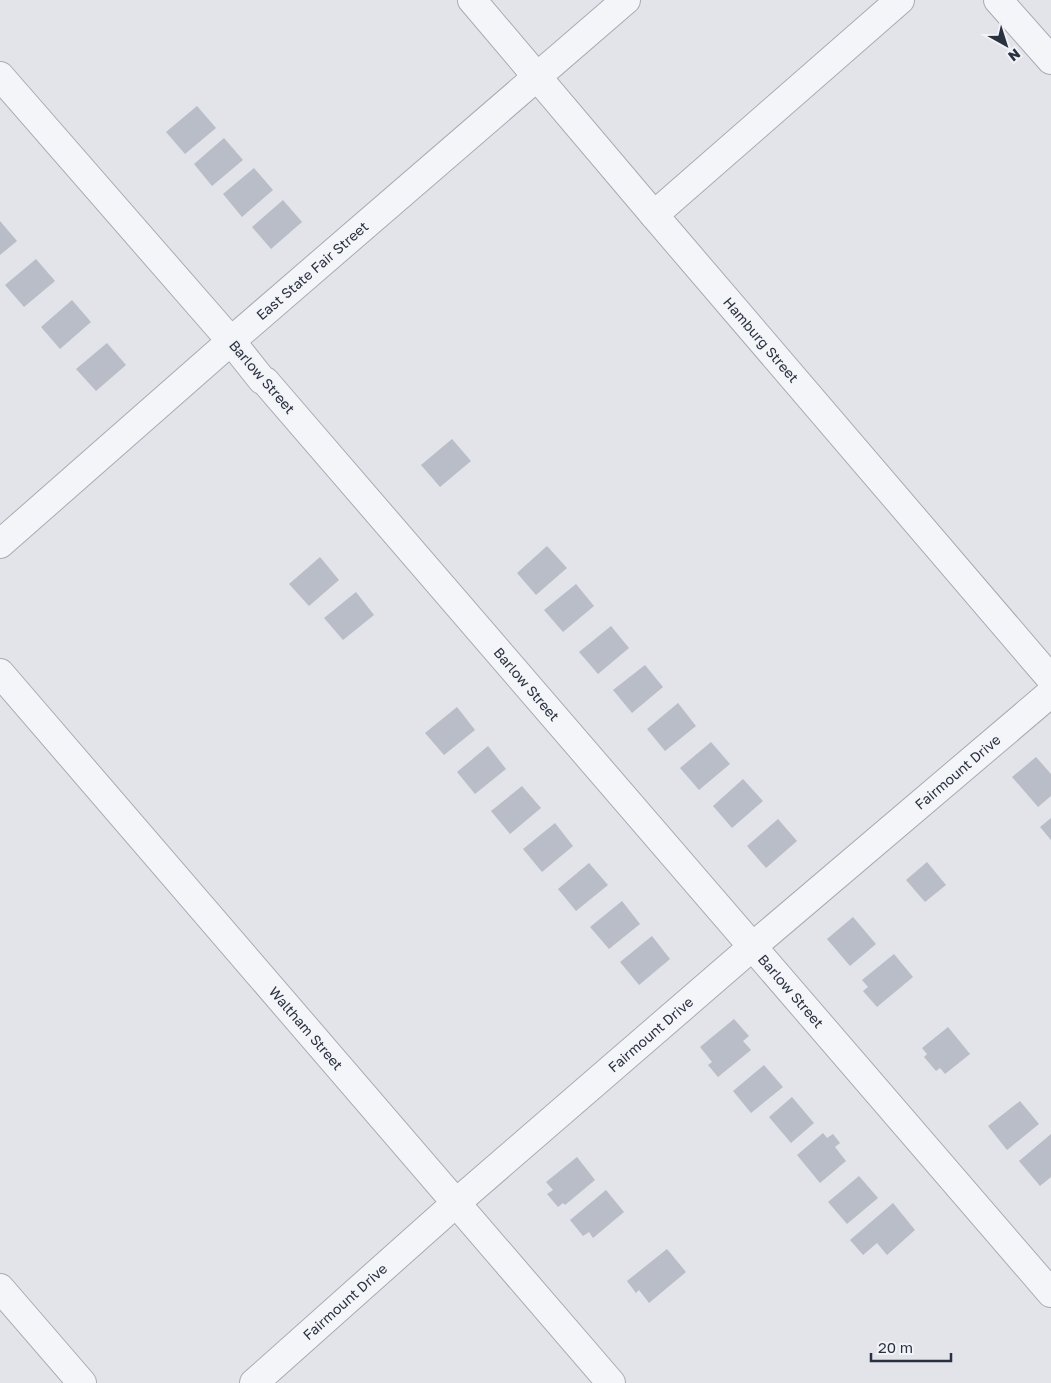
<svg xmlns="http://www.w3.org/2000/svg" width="1051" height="1383" font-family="'Golos Text',sans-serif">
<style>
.building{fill:#b9bdc7}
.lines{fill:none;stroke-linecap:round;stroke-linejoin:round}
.minor-casing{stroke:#a7abb4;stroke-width:30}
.minor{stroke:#f4f5f8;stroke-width:28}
.labels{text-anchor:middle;stroke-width:4;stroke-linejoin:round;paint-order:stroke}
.street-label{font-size:14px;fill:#2a3141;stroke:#f1f3f7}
</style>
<rect width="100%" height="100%" fill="#e2e4ea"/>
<g class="building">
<polygon points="197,106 216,128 185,154 166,132"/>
<polygon points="224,138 243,160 212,186 194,164"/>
<polygon points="254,168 273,190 242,217 223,194"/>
<polygon points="283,200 302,222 271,249 252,227"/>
<polygon points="0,221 17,241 0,255"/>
<polygon points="36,259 55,281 24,307 5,285"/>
<polygon points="72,300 91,322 60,349 41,327"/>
<polygon points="107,343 126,365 96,391 76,369"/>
<polygon points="452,439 471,461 440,487 421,465"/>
<polygon points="547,546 567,568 536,595 517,573"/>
<polygon points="320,557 339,580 309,606 289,584"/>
<polygon points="576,584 594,606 563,632 544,610"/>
<polygon points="356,592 374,615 343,640 324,618"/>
<polygon points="611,626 629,648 598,674 579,652"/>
<polygon points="645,665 663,687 632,713 613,690"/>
<polygon points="678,703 696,726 665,751 647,729"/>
<polygon points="457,707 475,730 444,755 425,733"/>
<polygon points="711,742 730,764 699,790 680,768"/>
<polygon points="488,746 506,769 475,794 457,772"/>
<polygon points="1036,757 1051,774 1051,796 1038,807 1012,777"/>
<polygon points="743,779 763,801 732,828 713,806"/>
<polygon points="522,786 541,808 510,834 491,811"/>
<polygon points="1051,818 1051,840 1040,827"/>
<polygon points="778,819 797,841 766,868 747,846"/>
<polygon points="555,823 573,846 542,872 523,849"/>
<polygon points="927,862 946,885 925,902 906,880"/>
<polygon points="589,863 608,885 576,911 558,889"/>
<polygon points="622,901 640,924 609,949 590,927"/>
<polygon points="853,917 876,944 850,966 827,939"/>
<polygon points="652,936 670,959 639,985 620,962"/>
<polygon points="894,954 913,977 877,1007 863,991 868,987 862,980"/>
<polygon points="734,1019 749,1036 743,1041 751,1050 718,1077 708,1065 712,1062 700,1047"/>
<polygon points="948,1027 970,1054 945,1074 940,1068 936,1071 924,1057 927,1054 922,1048"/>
<polygon points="764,1065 783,1087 751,1113 733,1091"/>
<polygon points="792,1097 814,1123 791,1143 769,1117"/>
<polygon points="1020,1101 1039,1124 1007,1150 988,1126"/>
<polygon points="823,1133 827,1138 833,1134 840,1143 835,1147 846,1161 820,1183 797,1155"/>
<polygon points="1051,1134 1051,1177 1040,1186 1019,1161"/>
<polygon points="577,1157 595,1180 565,1205 563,1203 558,1207 547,1194 553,1190 546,1182"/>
<polygon points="859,1176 878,1198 847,1224 828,1202"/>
<polygon points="606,1190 624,1212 593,1238 589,1232 583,1236 570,1220"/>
<polygon points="893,1203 915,1230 887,1255 877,1243 863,1255 850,1240"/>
<polygon points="667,1249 686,1272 649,1303 639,1290 636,1293 627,1281"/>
</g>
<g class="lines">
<defs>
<g id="minor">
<path id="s1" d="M472 0 654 215 1051 679"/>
<polyline points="998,0 1051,60"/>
<path id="s2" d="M0 76 231 341 262 380 265 381 1051 1293"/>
<polyline points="654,215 900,0"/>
<path id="s3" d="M0 544 231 341 626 0"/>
<path id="s4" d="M0 673 611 1383"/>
<polyline points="0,1288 82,1383"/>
<path id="s5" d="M254 1383 456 1203 752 947 1051 693"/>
</g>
</defs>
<use href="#minor" class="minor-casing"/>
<use href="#minor" class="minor"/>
</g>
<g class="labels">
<g class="street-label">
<text dy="5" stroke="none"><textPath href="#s3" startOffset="415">East State Fair Street</textPath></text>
<text dy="5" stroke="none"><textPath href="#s1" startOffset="446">Hamburg Street</textPath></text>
<text transform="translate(262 377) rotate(49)" y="5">Barlow Street</text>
<text dy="5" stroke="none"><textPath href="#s2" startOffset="805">Barlow Street</textPath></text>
<text dy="5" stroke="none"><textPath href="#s5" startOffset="932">Fairmount Drive</textPath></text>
<text dy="5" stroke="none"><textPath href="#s2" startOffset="1210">Barlow Street</textPath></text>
<text dy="5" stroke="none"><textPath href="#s4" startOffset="469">Waltham Street</textPath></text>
<text dy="5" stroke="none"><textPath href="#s5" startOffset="528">Fairmount Drive</textPath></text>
<text dy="5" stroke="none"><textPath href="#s5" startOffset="122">Fairmount Drive</textPath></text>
</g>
</g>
<g transform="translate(1006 45) rotate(141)" stroke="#f1f3f7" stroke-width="4" paint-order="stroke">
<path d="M0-4L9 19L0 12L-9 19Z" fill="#2a3141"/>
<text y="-8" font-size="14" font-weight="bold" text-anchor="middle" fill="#2a3141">N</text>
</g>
<path d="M871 1353v8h80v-8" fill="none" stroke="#2a3141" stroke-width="2.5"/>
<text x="878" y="1353" font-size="15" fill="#2a3141" stroke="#f1f3f7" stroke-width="4" paint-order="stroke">20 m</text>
</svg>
